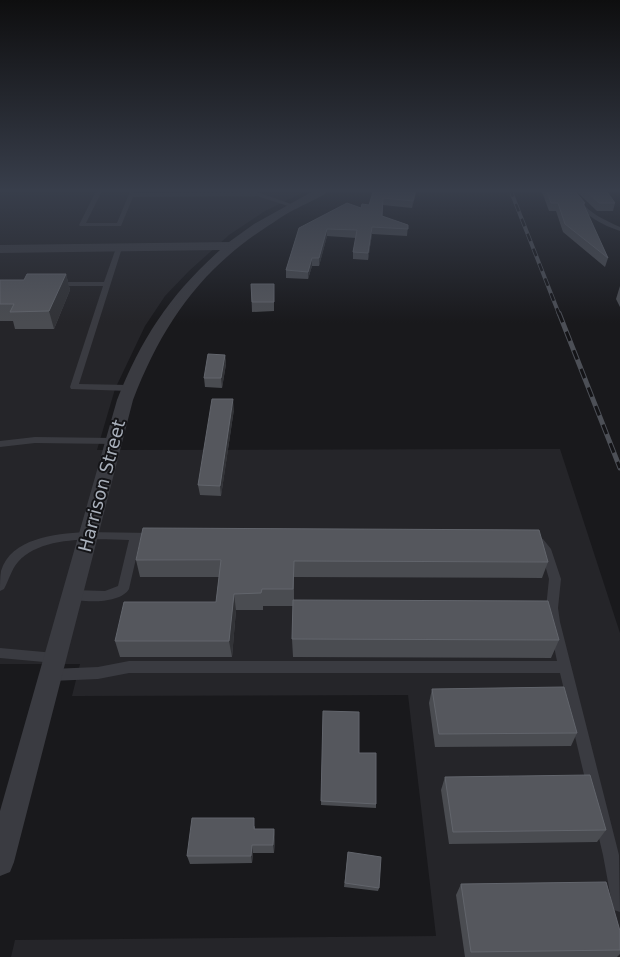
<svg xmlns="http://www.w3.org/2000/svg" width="620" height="957" font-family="'DejaVu Sans',sans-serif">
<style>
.built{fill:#252529}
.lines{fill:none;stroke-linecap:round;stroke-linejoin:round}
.lane{fill:#3a3b41;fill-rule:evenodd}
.street{fill:#3a3b41;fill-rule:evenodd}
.rail-far1-casing{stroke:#4c4f56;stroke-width:4}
.rail-casing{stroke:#4c4f56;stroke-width:5}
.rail-far1{stroke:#141417;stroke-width:2.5;stroke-dasharray:8;stroke-linecap:butt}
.rail{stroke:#141417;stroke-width:3;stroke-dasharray:10;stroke-linecap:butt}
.wall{fill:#4a4c51}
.shaded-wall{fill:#323337}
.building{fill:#55575d;stroke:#62656c}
.labels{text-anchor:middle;stroke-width:4;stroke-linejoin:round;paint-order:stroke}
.street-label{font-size:18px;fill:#aab1bc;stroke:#141417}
</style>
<rect width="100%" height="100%" fill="#19191c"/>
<polygon class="built" points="0,189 310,189 265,211 229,235 189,271 165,296 145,326 115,389 97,450 560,449 620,633 620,957 11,957 15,940 436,936 408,695 72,696 80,664 0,664"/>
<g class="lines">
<g class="lane">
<polygon points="97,189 103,189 86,223 117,223 131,189 135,190 134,193 248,192 251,190 294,205 291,207 257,196 133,197 121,226 80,226 79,225"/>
<path d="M576 200H580C590 214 605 220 620 227V231C602 225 586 216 575 201Z"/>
<polygon points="119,246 122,248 79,384 129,385 133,388 129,391 71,389 70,387 103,286 56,286 52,284 56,282 104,282 116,248"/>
<polygon points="35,437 114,438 119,441 114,444 35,443 0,447 0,441"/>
<path d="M84 532 153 533 157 534 158 537 157 540 140 541 129 589C120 604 83 603 68 598L66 595 68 592 72 590 105 591 118 586 129 540C97 539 41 535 18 562 11 570 9 580 4 589L0 591C0 585 0 577 1 571 11 538 55 534 84 532Z"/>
<polygon points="532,536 543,539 551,549 561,579 558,608 560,622 619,855 620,912 614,910 612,904 603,855 560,673 129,673 98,679 51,681 46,679 45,675 46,671 51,669 98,667 129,661 557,661 546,608 549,579 541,551 535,545 528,543 527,540 528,537"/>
<polygon points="0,648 55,653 59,654 61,658 59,662 55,663 0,658"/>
</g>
<path class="street" d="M317 189H331C323 197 308 202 298 208 286 213 276 221 265 228 199 271 161 327 133 400L14 862 10 872 0 876V811L117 400C142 337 170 295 220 250L0 253V245L229 242 254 224Z"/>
<defs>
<polyline id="rail-far1" points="510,189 559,314"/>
<polyline id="rail" points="559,313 620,468"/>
</defs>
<use href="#rail-far1" class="rail-far1-casing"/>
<use href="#rail" class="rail-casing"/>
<use href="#rail-far1" class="rail-far1"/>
<use href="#rail" class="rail"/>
</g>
<g class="wall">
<polygon points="374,189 417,189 412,208 383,205 382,216 408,225 407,236 372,234 368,260 353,259 353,252 356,238 327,236 319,266 312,266 308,279 286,278 286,270 299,228 361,208 369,205"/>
<polygon points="541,189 605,189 615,203 613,211 597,211 576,191 575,191 585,203 584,206 608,258 605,267 563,232 556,211 549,211"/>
<polygon points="66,274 70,290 54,329 15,329 13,321 0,321 0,280 24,280"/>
<polygon points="251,284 274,284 274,311 252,312"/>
<polygon points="620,286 620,307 616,299"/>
<polygon points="225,355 226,364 222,388 205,387 204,378"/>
<polygon points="234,409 221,496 200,495 198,485"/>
<polygon points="136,560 548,562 542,578 294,577 294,600 559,640 551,658 293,657 292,639 293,606 263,606 263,610 236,610 232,657 120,657 115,641 216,602 219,577 140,577"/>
<polygon points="432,689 577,733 571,746 435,747 429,703"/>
<polygon points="323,715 359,753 376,804 376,808 321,805"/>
<polygon points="445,777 606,830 597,842 449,844 441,790"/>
<polygon points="255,826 255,829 274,829 275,837 274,853 253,853 252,863 190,864 187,856"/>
<polygon points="348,852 379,888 378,891 344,887"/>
<polygon points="461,884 620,931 620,954 617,957 465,957 456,895"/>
</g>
<g class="shaded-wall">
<polygon points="416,189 417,189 412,208 413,201"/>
<polygon points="372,227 372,234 368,260 368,253"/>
<polygon points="327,229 327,236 319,266 319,258"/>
<polygon points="312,258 312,266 308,279 308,272"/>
<polygon points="66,274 70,290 54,329 49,311"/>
<polygon points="225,355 226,364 222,388 221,378"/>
<polygon points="233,399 234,409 221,496 220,486"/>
<polygon points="234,594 236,610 232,657 229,641"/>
<polygon points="274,829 275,837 274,853 273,845"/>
<polygon points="252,845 253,853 252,863 251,856"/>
</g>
<g class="building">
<polygon points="374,189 416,189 413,201 383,198 382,216 408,225 408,229 372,227 368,253 353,252 357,230 327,229 319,258 312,258 308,272 286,270 299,228 347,203 361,208 362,204 369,205"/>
<polygon points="546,189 573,189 585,203 583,203 608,258 565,224 558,203 551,203"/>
<polygon points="584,189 605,189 615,203 599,203"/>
<polygon points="27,274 66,274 49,311 10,312 14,304 0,304 0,280 24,280"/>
<polygon points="251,284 274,284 274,302 252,302"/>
<polygon points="208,354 225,355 221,378 204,378"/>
<polygon points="212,399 233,399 220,486 198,485"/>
<polygon points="143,528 539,530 548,562 294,561 293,589 262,589 261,593 234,594 229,641 115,641 124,602 216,602 221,560 136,560"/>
<polygon points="293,600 548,601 559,640 292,639"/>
<polygon points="564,687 577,733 439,734 432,689"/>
<polygon points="323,711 359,712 359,753 376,753 376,804 321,801"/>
<polygon points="590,775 606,830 453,832 445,777"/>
<polygon points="192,818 254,818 254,829 274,829 273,845 252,845 251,856 187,856"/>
<polygon points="348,852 381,857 379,888 345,883"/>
<polygon points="606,882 620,931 620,950 471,952 461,884"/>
</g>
<linearGradient id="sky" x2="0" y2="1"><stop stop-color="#0e0e0f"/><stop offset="0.59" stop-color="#383e4b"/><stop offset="1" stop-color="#383e4b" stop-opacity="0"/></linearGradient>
<rect width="620" height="323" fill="url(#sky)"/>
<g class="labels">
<g class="street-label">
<text transform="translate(102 486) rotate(-75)" y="6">Harrison Street</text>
</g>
</g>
</svg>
